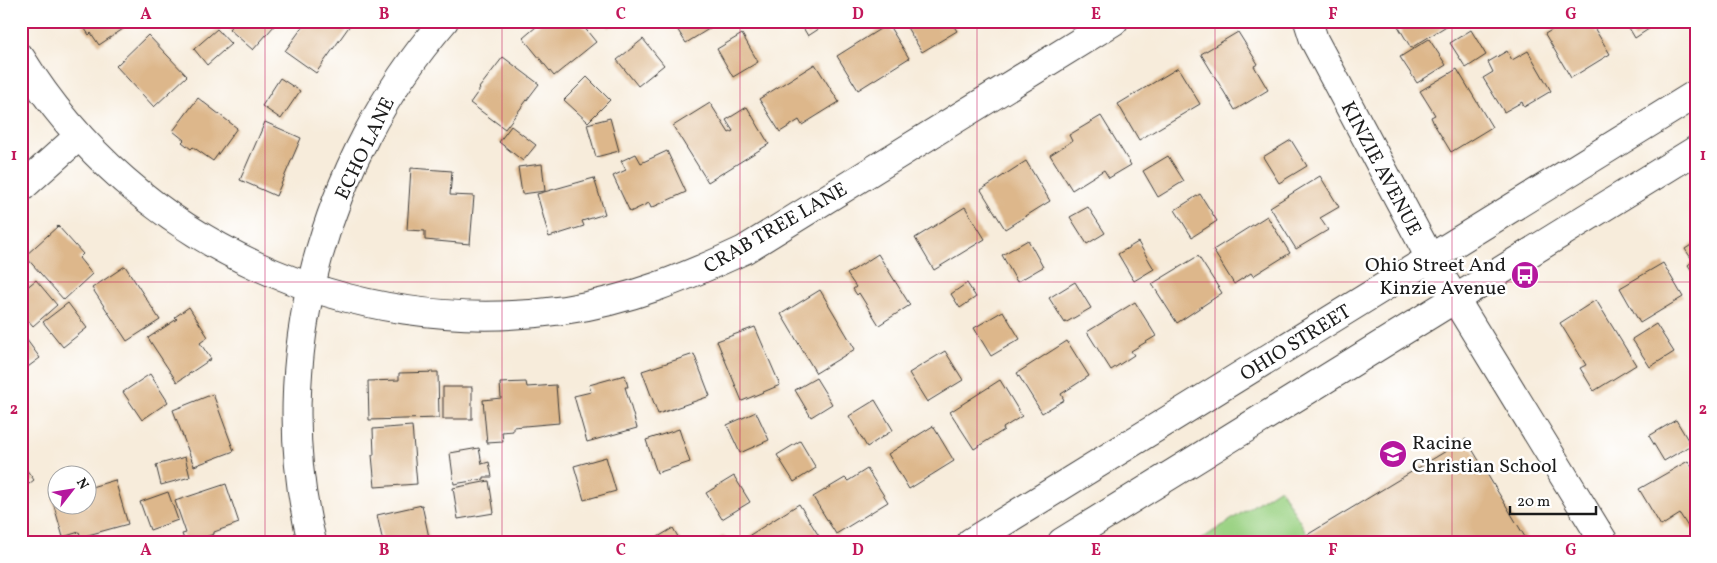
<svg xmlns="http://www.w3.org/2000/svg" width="1717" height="563" font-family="Vollkorn,serif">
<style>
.green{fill:#9cd385;stroke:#5c7850}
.building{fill:#ddb78b}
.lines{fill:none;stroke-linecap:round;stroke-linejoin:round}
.minor-casing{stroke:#3d3b39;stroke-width:30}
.minor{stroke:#fff;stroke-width:28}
.grid{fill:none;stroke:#c2185b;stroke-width:1;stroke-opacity:0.55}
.labels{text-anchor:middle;stroke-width:5;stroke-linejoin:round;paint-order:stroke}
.street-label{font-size:20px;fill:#1c1c1c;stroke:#fff}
.poi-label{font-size:20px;fill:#1c1c1c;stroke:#fff;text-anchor:end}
.neatline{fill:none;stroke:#c2185b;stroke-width:2}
.grid-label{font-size:16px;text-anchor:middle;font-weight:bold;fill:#c2185b}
</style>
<rect width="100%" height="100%" fill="#fff"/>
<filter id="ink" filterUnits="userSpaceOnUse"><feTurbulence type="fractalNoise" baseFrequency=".02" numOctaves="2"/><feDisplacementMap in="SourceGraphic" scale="10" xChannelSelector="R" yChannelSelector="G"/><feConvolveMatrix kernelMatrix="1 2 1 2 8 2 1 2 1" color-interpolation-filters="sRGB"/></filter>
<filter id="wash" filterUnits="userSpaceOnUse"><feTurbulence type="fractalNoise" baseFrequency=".0096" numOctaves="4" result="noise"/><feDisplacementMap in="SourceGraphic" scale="20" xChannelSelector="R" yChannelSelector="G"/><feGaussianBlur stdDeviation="1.12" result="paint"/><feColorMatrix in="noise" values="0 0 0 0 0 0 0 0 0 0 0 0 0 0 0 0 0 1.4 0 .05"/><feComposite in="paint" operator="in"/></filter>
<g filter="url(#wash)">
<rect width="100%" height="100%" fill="#f7ecdb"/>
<polygon class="green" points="1280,488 1312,542 1197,542"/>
<g id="blocks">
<g class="building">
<polygon points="83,21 135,21 99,45 91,33 89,35 83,26 85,24"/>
<polygon points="236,21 269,21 274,26 253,50 229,29"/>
<polygon points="307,21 353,21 316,73 285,51"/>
<polygon points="543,21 579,21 596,42 554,76 523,38"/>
<polygon points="605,21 619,21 609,28"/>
<polygon points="672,21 708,21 712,27 686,43"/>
<polygon points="799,21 831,21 808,36"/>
<polygon points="903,21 959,21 953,25 957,31 922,52"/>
<polygon points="1395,21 1446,21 1448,25 1411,48"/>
<polygon points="1559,21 1590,21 1610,54 1571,78 1545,34 1560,25 1558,22"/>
<polygon points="1625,21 1661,21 1635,38"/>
<polygon points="888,24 909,58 858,90 837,56"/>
<polygon points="217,29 231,44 207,65 194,49"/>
<polygon points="1471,30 1486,55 1466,68 1450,43"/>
<polygon points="1238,32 1258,64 1254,66 1268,90 1235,110 1201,54"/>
<polygon points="742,34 758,62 733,77 717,49"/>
<polygon points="148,35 187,76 154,107 116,66"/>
<polygon points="643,39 664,65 638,86 617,60"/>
<polygon points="1429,39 1446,65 1417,83 1400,57"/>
<polygon points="1507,51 1512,60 1528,51 1551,91 1524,107 1522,102 1504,112 1483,78 1493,72 1488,62"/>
<polygon points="503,57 539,84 505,129 470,103 480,89 479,88"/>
<polygon points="815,64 839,102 802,125 799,120 780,132 759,99"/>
<polygon points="1178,68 1200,104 1139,140 1118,104"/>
<polygon points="1457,69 1492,127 1451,152 1434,124 1431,117 1435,115 1420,91"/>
<polygon points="587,77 610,100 588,122 564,100"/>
<polygon points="280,78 300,91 281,119 262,106"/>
<polygon points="198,98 237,128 213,161 193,147 191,149 182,142 184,140 173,131"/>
<polygon points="710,103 729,133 733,131 726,120 747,107 769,144 708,182 673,126"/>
<polygon points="1101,116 1131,165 1109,178 1104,170 1072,190 1050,155 1072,141 1069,135"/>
<polygon points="610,118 619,151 596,157 587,124"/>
<polygon points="265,122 301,138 276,196 240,180"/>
<polygon points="511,126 536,145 523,161 499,142"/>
<polygon points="1291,140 1307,166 1279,183 1263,157"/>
<polygon points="667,151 686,192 651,208 649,203 630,212 613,176 626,170 621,161 636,154 641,163"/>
<polygon points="1168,156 1184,181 1158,197 1143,171"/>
<polygon points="1026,161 1050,201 1005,229 981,190"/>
<polygon points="542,164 545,191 522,194 518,167"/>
<polygon points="411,168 452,171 450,195 474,196 470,244 425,240 425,231 407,230"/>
<polygon points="1320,176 1339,207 1320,218 1328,230 1296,249 1270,207"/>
<polygon points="594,178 605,214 582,221 584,226 549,237 537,194"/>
<polygon points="1200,194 1217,221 1192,237 1175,210"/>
<polygon points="965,207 985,239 934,270 915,238"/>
<polygon points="1088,207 1105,233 1087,244 1070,217"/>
<polygon points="1267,216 1290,253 1253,276 1251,273 1234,284 1213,250"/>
<polygon points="58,226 83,254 79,258 92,274 64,300 25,256"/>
<polygon points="1028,240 1043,267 1017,282 1002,255"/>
<polygon points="1138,242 1154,269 1134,281 1118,254"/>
<polygon points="1696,242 1696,277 1688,265 1693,261 1685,249"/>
<polygon points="878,254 910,305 879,325 859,293 857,295 853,289 856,287 847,274"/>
<polygon points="1198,256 1222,293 1177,323 1152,284"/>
<polygon points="1663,263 1683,297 1640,323 1620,288"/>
<polygon points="125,266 160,320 127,341 92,288"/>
<polygon points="36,280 57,305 33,326 21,312 21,292"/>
<polygon points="1075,282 1091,308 1065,323 1049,298"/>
<polygon points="967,283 976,297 960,308 951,294"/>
<polygon points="820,290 855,349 816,373 781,314"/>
<polygon points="1596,300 1636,365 1594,391 1580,368 1586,365 1560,323"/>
<polygon points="1135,302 1156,336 1131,351 1134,355 1111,370 1087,332"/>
<polygon points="68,303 87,328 63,347 43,322"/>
<polygon points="189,307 208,337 200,343 211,359 177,382 148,338 177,319 175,317"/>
<polygon points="1003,311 1020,339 991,356 974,328"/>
<polygon points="1656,324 1674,352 1650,367 1632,339"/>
<polygon points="755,327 780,385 742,401 717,341"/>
<polygon points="21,332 40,358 21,372"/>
<polygon points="1067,341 1089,376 1061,394 1064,400 1042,413 1017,373"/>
<polygon points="945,351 963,380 927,402 909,373"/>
<polygon points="694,354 710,396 658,414 642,371"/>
<polygon points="438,372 439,418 369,420 368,381 399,380 399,373"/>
<polygon points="150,374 168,402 142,420 123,392"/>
<polygon points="625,375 628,387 625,387 637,428 587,442 574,396 591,392 589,385"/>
<polygon points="816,378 832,404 811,417 795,390"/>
<polygon points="1000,380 1022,416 1003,428 1004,430 974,449 950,412"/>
<polygon points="526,382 527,387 556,385 559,423 513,427 513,431 502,432 503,442 487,443 483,400 501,398 500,383"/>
<rect x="443" y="387" width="29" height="32"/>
<polygon points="213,394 234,451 194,466 173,410"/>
<polygon points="875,400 893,430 867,447 849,416"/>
<polygon points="756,412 769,440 740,453 727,425"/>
<polygon points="1676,420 1691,445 1664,461 1649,436"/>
<polygon points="412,426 417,484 375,487 372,455 374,455 373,429"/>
<polygon points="933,426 954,461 909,489 888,454"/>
<polygon points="1696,426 1696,441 1689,430"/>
<polygon points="679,429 690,462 657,473 646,440"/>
<polygon points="1466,439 1528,542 1312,542 1307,535"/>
<polygon points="800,441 816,468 794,482 777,455"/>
<polygon points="479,448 482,464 489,462 492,477 484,477 484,479 454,484 450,453"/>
<polygon points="185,457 190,477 161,485 156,465"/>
<polygon points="606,457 616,491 584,500 574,466"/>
<polygon points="1688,461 1696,473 1696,527 1690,530 1680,514 1661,526 1639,489"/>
<polygon points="21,462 34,480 21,490"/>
<polygon points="867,469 888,502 836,534 813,497 845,478 848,481"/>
<polygon points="734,476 750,502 722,519 706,493"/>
<polygon points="115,480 128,524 81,537 79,532 63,537 52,499 58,497 58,506 88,506 88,488"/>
<polygon points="489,481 494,513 458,519 453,488"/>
<polygon points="226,484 239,523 214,532 214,534 191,542 185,542 182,534 186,533 175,501"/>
<polygon points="168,492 178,520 150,530 140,502"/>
<polygon points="799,504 822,541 755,542 750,535"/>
<polygon points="422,505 430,542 383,542 377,515"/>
<polygon points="673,528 681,542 654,542 653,540"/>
<polygon points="724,535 728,542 714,542"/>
<polygon points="509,537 510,542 494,542 494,541"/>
</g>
</g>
</g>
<g filter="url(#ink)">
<use href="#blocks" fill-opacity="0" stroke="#3d3b39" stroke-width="1"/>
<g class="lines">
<defs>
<g id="minor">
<polyline points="1308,21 1314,40 1430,258 1604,542"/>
<path d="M21 58C135 243 350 341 564 310 628 301 686 277 744 250L1114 21"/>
<polyline points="21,188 79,136"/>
<path d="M312 542C267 361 323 161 444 21"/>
<polyline points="971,542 1696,94"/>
<polyline points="1062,542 1696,150"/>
</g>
</defs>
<use href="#minor" class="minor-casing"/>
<use href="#minor" class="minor"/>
</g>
</g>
<path class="grid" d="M265 21V542M502 21V542M740 21V542M977 21V542M1215 21V542M1452 21V542M21 282H1696"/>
<defs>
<symbol id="bus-disc" viewBox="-11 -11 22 22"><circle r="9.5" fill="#b5179e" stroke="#fff"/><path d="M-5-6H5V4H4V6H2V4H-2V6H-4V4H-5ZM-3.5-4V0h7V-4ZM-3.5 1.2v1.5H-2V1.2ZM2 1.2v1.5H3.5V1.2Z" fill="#fff"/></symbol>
<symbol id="school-disc" viewBox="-11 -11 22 22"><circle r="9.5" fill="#b5179e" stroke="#fff"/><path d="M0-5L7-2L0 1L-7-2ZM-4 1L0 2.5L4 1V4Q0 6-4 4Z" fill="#fff"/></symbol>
</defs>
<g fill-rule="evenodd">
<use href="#bus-disc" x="1509" y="259" width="32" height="32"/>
<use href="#school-disc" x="1377" y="438" width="32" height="32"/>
</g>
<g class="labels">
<g class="street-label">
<text transform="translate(364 148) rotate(-64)" y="7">ECHO LANE</text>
<text transform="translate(1382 168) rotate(62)" y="7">KINZIE AVENUE</text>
<text transform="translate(775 227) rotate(-30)" y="7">CRAB TREE LANE</text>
<text transform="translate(1295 342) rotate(-32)" y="7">OHIO STREET</text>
</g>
<g class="poi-label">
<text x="1506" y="271">Ohio Street And<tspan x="1506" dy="23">Kinzie Avenue</tspan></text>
<text x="1412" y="449" text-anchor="start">Racine<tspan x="1412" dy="23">Christian School</tspan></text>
</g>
</g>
<rect width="1717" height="563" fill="none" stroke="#fff" stroke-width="55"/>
<g transform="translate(72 490) rotate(59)"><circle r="24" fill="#ffffff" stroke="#a4a4a4"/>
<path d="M0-4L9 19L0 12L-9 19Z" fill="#b5179e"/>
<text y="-8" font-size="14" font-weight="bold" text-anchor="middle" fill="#1c1c1c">N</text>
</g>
<path d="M1510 506v8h86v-8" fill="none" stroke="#1c1c1c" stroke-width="2.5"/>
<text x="1517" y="506" font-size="15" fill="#1c1c1c" stroke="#ffffff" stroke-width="4" paint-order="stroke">20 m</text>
<rect x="28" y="28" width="1662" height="508" class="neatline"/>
<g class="grid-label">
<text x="146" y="19">A</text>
<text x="384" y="19">B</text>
<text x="621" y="19">C</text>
<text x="858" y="19">D</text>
<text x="1096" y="19">E</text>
<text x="1333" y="19">F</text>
<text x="1571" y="19">G</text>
<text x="14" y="160">1</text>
<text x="1703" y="160">1</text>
<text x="14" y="414">2</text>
<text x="1703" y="414">2</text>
<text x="146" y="555">A</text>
<text x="384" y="555">B</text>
<text x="621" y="555">C</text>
<text x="858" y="555">D</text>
<text x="1096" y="555">E</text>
<text x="1333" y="555">F</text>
<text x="1571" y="555">G</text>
</g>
</svg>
